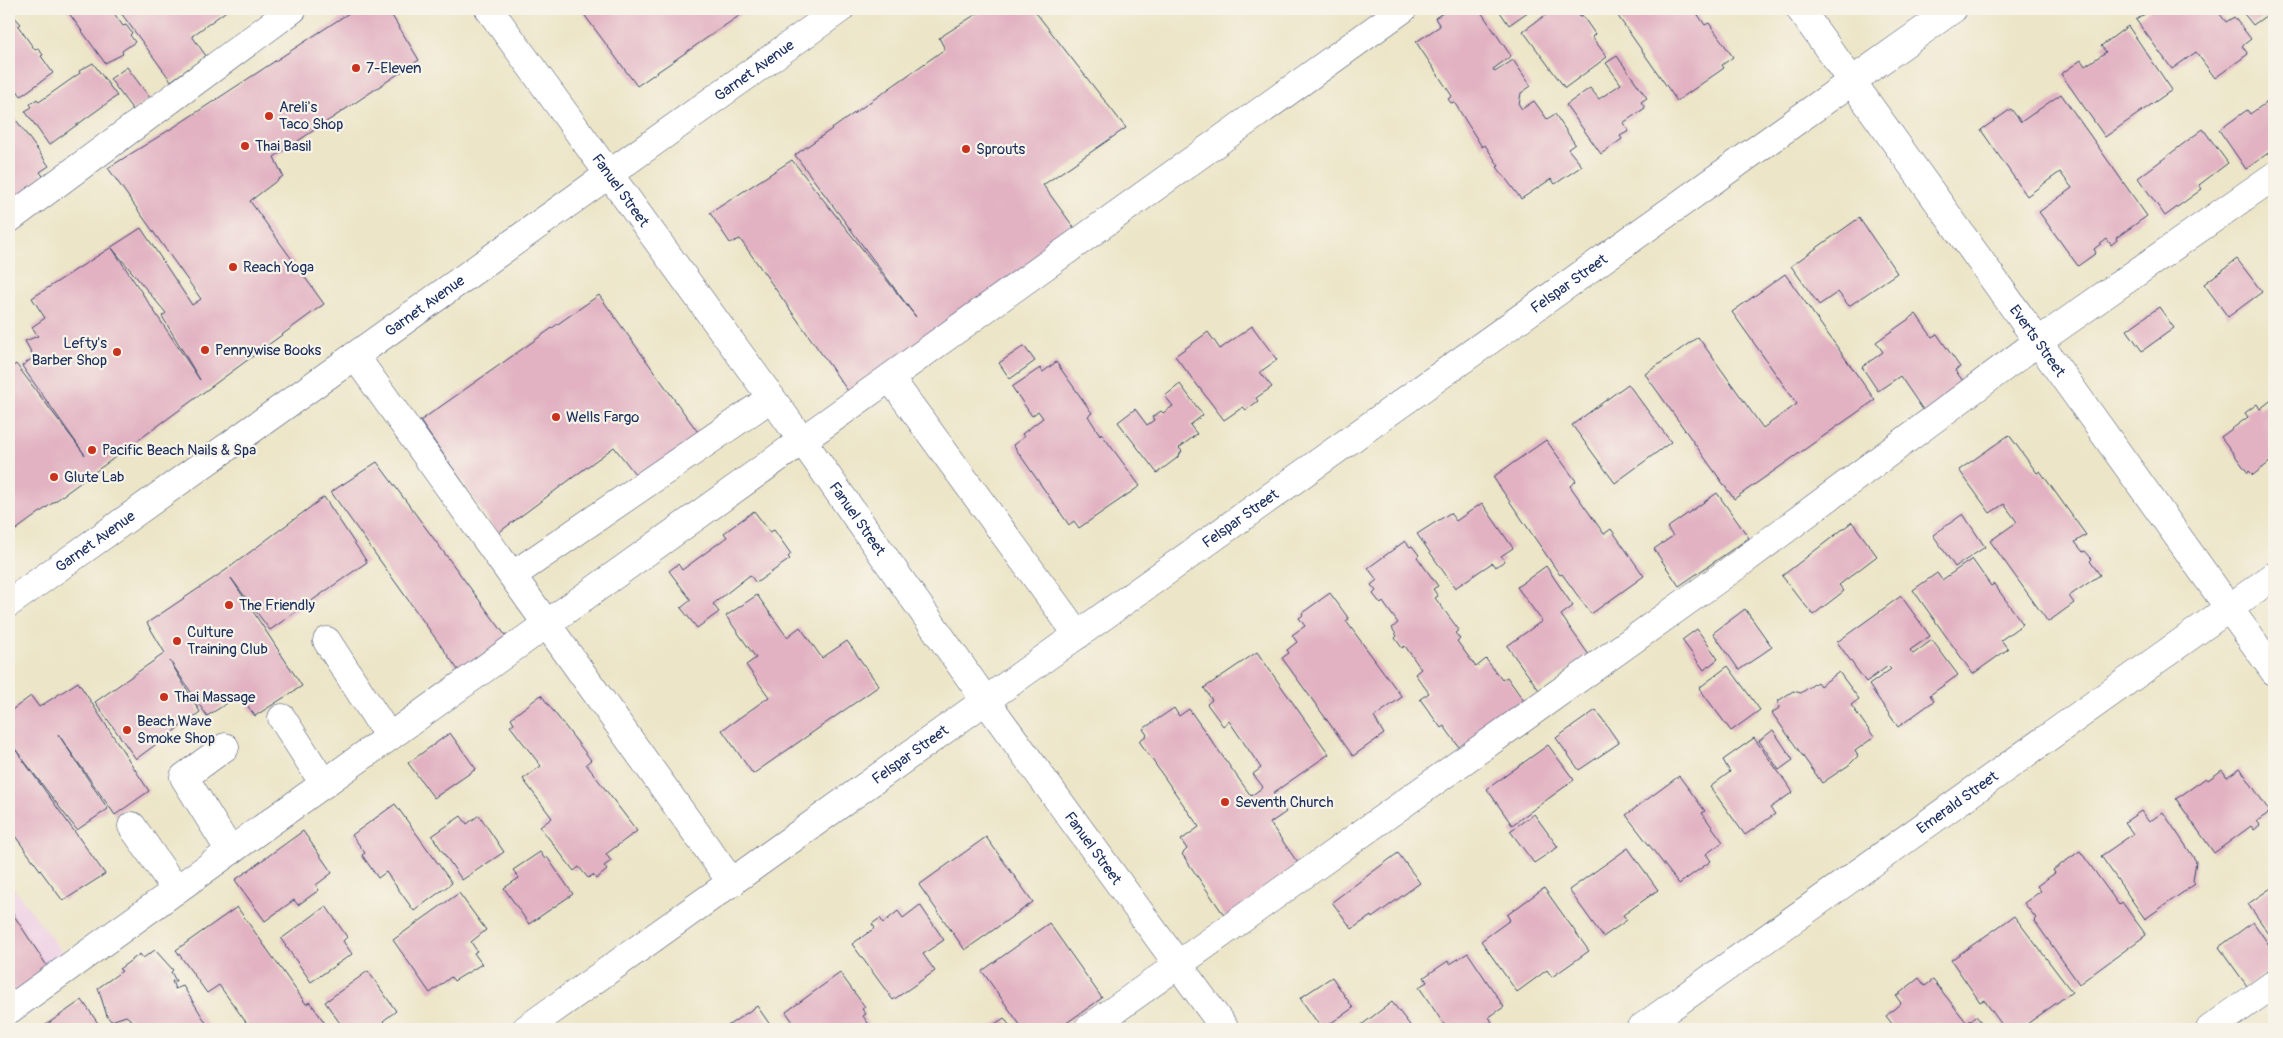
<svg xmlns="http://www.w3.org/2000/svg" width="2283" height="1038" font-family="Pangolin,sans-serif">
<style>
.built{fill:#efd0e6}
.building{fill:#e2b2c2;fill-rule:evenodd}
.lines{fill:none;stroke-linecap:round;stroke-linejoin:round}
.minor-casing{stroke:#3a4a6e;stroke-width:29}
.major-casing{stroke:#3a4a6e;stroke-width:29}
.minor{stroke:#fff;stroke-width:28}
.major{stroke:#fff;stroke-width:28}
.poi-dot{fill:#c8321e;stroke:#f7f3e8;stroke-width:2}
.labels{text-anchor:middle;stroke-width:4.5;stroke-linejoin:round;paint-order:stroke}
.poi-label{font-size:15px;fill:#1b2f5e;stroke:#f7f3e8;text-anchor:start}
.street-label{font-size:15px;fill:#1b2f5e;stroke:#f7f3e8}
</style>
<rect width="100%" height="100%" fill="#f7f3e8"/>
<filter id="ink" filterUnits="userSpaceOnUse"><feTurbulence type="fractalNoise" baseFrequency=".02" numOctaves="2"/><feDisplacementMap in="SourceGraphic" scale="10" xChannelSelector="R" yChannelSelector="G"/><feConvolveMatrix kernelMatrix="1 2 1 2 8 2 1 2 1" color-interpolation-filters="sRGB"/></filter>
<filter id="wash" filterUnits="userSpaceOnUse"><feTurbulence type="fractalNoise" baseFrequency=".0096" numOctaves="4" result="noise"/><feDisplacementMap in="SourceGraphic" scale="20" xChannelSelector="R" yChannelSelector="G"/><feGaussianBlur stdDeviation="1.12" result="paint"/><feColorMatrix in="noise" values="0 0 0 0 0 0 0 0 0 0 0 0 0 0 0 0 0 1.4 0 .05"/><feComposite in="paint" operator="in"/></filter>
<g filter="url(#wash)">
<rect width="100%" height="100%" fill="#ece5c7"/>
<polygon class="built" points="9,882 66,957 9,1005"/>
<g id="blocks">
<g class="building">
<polygon points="66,9 111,9 123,26 126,25 132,33 130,35 135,42 122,51 123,54 105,63"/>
<polygon points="118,9 229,9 192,36 206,56 171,81"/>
<path d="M355 9H388L419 60 274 157 283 176 250 201 324 304 9 535V369L16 364 85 455 22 366 34 357 25 341 38 336 32 327 45 318 32 298 141 228 192 305 201 299 108 168 174 127ZM112 248 166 313 162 316 200 380Z"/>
<polygon points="580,9 749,9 637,86"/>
<polygon points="984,9 1033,9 1126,128 1043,185 1078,233 850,394 740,239 730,243 710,213 792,160 916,317 795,155 945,49 939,38"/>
<polygon points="1449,9 1479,9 1511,56 1493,69 1495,72 1513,60 1531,86 1521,93 1519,105 1522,109 1534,101 1547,119 1555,114 1575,144 1568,149 1582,166 1555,184 1551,179 1521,199 1497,167 1499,166 1485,145 1482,147 1454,102 1451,103 1448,99 1452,96 1416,42 1440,26 1435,18"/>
<polygon points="1498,9 1532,9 1509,25"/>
<polygon points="1554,9 1573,9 1579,17 1582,15 1595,34 1592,37 1607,57 1565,88 1523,31"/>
<polygon points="1613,9 1694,9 1705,25 1709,23 1733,57 1722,65 1724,68 1677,101"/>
<polygon points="2152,9 2216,9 2226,22 2234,17 2251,39 2242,46 2248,54 2215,78 2196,52 2172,69 2136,20"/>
<polygon points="2240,9 2274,9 2274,10 2253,25"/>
<polygon points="9,11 21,24 18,26 35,50 38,48 43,55 41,56 53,73 21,96 9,79"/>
<polygon points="2128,26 2172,90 2105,137 2061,74 2081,60 2085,66 2106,52 2101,46"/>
<polygon points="1617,56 1647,98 1641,102 1645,108 1623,123 1629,131 1620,136 1622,139 1601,154 1566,105 1590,88 1599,99 1621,84 1606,63"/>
<polygon points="93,63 117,96 49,145 25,111 32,107 30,104 37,99 39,102 80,73 79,71"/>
<polygon points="127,67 150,98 133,110 110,79"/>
<polygon points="2061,94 2147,216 2116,238 2117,240 2111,245 2107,239 2094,249 2096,253 2078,266 2039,212 2072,188 2060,172 2027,196 1981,130 2011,109 2021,122"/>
<polygon points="2274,97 2274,149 2246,169 2219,130 2247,110 2250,114"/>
<polygon points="9,110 49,166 40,172 45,179 9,205"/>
<polygon points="2203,129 2228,163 2199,185 2202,189 2165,216 2138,178"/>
<polygon points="1859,218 1897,273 1849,306 1838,292 1819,305 1791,266"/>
<polygon points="2237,259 2262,292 2228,317 2204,284"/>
<polygon points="1785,274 1875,400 1734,499 1645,374 1698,337 1763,428 1797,404 1732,312"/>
<polygon points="599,295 705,442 643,484 614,447 498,533 420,421"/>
<polygon points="2159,307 2174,328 2142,351 2127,330"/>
<polygon points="1916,314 1932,337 1937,334 1960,367 1955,370 1968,388 1928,417 1900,376 1878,391 1862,367 1883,352 1876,342"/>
<polygon points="1252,326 1277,360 1260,372 1272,387 1256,398 1258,401 1246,410 1243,407 1224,420 1175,356 1208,332 1220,349"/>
<polygon points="1024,346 1035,361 1010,379 999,363"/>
<polygon points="1056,362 1092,413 1088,416 1100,435 1101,433 1140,486 1079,528 1074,521 1069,525 1013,445 1024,437 1022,434 1043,418 1038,411 1032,416 1012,387 1040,368 1043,372"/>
<polygon points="1180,384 1203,415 1190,425 1197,434 1179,448 1182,451 1177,458 1157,473 1118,422 1135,409 1147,425 1154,420 1152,417 1161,411 1163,413 1173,406 1165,396"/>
<polygon points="1628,384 1671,442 1615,483 1572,425"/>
<polygon points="2274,398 2274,459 2253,475 2249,471 2248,473 2221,437 2248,417 2245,413 2257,404 2260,409"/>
<polygon points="2009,435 2037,473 2040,471 2086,535 2075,542 2083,552 2085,551 2092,559 2090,561 2100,575 2069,596 2074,603 2048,622 1990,541 2017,522 2004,504 1990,513 1959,470"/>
<polygon points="1546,440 1576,481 1570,486 1604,534 1611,529 1644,576 1591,614 1562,574 1560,575 1493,477"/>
<polygon points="377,462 508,639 461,674 331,492"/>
<polygon points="1717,493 1749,538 1679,586 1654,549 1673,536 1667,528"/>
<polygon points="324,497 367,562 270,630 231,578 302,686 255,716 240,695 207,716 170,661 200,712 136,759 95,702 165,653 147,623 226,570"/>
<polygon points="1482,503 1513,548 1501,556 1505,561 1495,567 1492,563 1455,588 1417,534 1450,513 1456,521"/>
<polygon points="754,511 770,532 774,530 791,554 788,557 790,559 756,583 750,575 713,604 719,612 697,628 681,608 691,600 669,571 678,564 682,570 727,537 724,533"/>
<polygon points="1963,514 1985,547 1955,567 1933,535"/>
<polygon points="1852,522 1877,556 1839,585 1844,591 1813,615 1782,576"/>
<polygon points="1405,541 1410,547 1412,546 1419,555 1417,557 1438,586 1433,589 1438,596 1435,598 1459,630 1455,633 1460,639 1457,641 1476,667 1486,659 1502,680 1507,677 1524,701 1461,750 1444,726 1441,728 1420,699 1429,693 1415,674 1421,669 1405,646 1402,648 1395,638 1397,636 1392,628 1398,623 1383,602 1381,604 1373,594 1376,591 1371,585 1377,580 1368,568"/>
<polygon points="1972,559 1991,586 1994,584 2023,624 2001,640 2008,649 1973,674 1913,590 1937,573 1942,580"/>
<polygon points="1546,566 1573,606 1561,615 1589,655 1539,690 1507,646 1542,621 1517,587"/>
<polygon points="1330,593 1349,619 1346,621 1402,697 1374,717 1384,734 1353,756 1282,658 1289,653 1287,650 1297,642 1292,635 1305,626 1299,618 1303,615 1302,613"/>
<polygon points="757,595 787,637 800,627 822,658 847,641 879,686 753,774 722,730 769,697 746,665 756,658 726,616"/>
<polygon points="1901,596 1930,636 1910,650 1913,654 1932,640 1958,675 1930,695 1934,701 1898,727 1869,685 1891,669 1888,666 1866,682 1837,642"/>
<polygon points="1745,609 1772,647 1739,670 1713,633"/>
<polygon points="1697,629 1718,659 1704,670 1682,640"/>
<polygon points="1257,652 1329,754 1273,793 1286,812 1270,823 1300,866 1226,918 1182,854 1187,849 1181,840 1199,827 1139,741 1147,735 1143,729 1174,708 1179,716 1189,709 1251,796 1263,787 1253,774 1261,768 1229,721 1223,726 1207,704 1212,700 1204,688"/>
<polygon points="1728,666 1760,710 1731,731 1699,688"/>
<polygon points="1839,672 1859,699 1851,705 1874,737 1855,751 1858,756 1849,765 1822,783 1772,713 1779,708 1778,701 1793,691 1801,693 1817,682 1820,686"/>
<polygon points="78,682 149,791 115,815 58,734 108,809 77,830 15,749 105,874 63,901 9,828 9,725 12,723 9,712 31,696 39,707"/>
<polygon points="541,695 591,760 586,764 637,831 606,854 611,861 604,866 607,870 596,879 593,875 588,878 579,867 574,871 540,827 552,818 523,779 541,766 510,726 514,723 511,718"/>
<polygon points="1596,710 1619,743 1579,770 1556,738"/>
<polygon points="1773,730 1793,760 1779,770 1759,741"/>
<polygon points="450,733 476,769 434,798 408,763"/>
<polygon points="1754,738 1793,792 1770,808 1775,814 1745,835 1710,787 1730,772 1723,760"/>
<polygon points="1548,745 1574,780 1512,825 1487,789"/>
<polygon points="2240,768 2270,812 2257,821 2260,825 2254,830 2251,826 2214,853 2176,799 2206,778 2208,780 2222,770 2227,777"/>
<polygon points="1679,776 1705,811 1702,813 1723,842 1706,854 1711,861 1679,884 1626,815"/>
<polygon points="395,804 452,883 414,911 386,872 378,878 362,855 365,853 352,835"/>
<polygon points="2141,811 2149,822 2163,812 2196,861 2193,881 2195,884 2145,919 2101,856 2133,834 2125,822"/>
<polygon points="1534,814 1558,847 1534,863 1510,831"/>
<polygon points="479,815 504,852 462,880 432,836 461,816 467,824"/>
<polygon points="303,831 332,873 316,885 319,890 298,905 294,900 265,921 235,880"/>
<polygon points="986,837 1033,902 965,950 919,885"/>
<polygon points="1628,848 1658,890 1623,915 1627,920 1603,937 1569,890"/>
<polygon points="2080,851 2119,905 2122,902 2146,935 2079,984 2034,920 2036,918 2024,903 2041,891 2037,886 2055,873 2053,870"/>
<polygon points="540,852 545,859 547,857 573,894 529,924 504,888 519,878 513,870"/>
<polygon points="1398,853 1420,883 1372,918 1371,916 1352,929 1332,902"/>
<polygon points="2274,886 2274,941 2248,904"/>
<polygon points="1544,888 1589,951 1552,977 1547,970 1517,992 1481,941 1510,920 1507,915"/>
<polygon points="459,893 486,930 471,942 477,951 474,953 482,964 454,981 451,977 430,993 393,940"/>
<polygon points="920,905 944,940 923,954 935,971 893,1000 852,944 875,928 872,924 880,918 883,923 898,911 903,918"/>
<polygon points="326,906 347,937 343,941 352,954 311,982 281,939"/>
<polygon points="237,907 306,1004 310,1002 329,1029 251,1029 219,985 207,993 176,950"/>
<polygon points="9,908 51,972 9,1002"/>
<polygon points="2014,916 2072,992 2020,1029 2005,1029 1984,1000 1980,1002 1951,960"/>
<polygon points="2253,922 2274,952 2274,967 2247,986 2219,947"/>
<polygon points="1049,923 1102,998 1058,1029 1023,1029 982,971"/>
<polygon points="155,950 173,970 171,972 176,981 172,981 175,989 183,986 210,1029 143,1029 126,1016 111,1021 107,1016 98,988 122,971 119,969 140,954 143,958"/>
<polygon points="1468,953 1504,1007 1489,1017 1492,1022 1480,1029 1447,1029 1419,987 1427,982 1424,977 1448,961 1450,964"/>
<polygon points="368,971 396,1011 383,1021 386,1025 379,1029 344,1029 325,1002"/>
<polygon points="840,973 865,1007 862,1009 866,1014 863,1016 872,1029 798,1029 786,1012"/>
<polygon points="1332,977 1353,1008 1322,1029 1300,998"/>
<polygon points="1919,978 1925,986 1933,980 1967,1023 1976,1016 1987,1029 1896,1029 1886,1016 1901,1003 1896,996"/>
<polygon points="82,1000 102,1029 40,1029"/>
<polygon points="1392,1002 1413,1029 1356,1029"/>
<polygon points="757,1006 773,1029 723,1029"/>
<polygon points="1004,1018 1012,1029 987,1029"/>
</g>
</g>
</g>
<g filter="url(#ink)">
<use href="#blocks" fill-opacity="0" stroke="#3a4a6e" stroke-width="1"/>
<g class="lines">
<defs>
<g id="minor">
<path id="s1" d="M489 9 802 440 986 701 1225 1029"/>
<path id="s2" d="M1800 9 2274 671"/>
<polyline points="9,219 293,9"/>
<polyline points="355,356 732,883"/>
<polyline points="890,378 1078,635"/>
<polyline points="513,575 771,398"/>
<polyline points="327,641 389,737"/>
<polyline points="282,718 324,784"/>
<polyline points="225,747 184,777 230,851"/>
<polyline points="132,826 176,890"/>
<polyline points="9,1010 1403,9"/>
<path id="s3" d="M526 1029 1953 9"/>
<polyline points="1088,1029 1739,564 2039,341 2274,176"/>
<path id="s4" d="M1640 1029 2274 576"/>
<polyline points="2210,1029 2274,984"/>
</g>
<g id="major">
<path id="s5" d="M9 603 840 9"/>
</g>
</defs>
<use href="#minor" class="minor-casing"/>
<use href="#major" class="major-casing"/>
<use href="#minor" class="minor"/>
<use href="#major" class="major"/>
</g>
</g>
<g class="poi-dot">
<circle cx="356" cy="68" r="5"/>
<circle cx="269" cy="116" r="5"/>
<circle cx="245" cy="146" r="5"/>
<circle cx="966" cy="149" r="5"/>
<circle cx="233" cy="267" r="5"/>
<circle cx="205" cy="350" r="5"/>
<circle cx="117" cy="352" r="5"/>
<circle cx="556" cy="417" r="5"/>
<circle cx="92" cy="450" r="5"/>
<circle cx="54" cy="477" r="5"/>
<circle cx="229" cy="605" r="5"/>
<circle cx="177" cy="641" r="5"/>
<circle cx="164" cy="697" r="5"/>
<circle cx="127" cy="730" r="5"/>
<circle cx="1225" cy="802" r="5"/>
</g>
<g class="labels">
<g class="poi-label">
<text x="366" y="73">7-Eleven</text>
<text x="279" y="112">Areli's<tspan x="279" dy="17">Taco Shop</tspan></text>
<text x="255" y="151">Thai Basil</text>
<text x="976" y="154">Sprouts</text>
<text x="243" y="272">Reach Yoga</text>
<text x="107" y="348" text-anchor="end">Lefty's<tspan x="107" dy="17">Barber Shop</tspan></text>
<text x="215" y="355">Pennywise Books</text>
<text x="566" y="422">Wells Fargo</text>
<text x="102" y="455">Pacific Beach Nails &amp; Spa</text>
<text x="64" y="482">Glute Lab</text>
<text x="239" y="610">The Friendly</text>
<text x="187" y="637">Culture<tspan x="187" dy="17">Training Club</tspan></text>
<text x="174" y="702">Thai Massage</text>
<text x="137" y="726">Beach Wave<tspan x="137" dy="17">Smoke Shop</tspan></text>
<text x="1235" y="807">Seventh Church</text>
</g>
<g class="street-label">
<text dy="5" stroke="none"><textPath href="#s5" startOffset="916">Garnet Avenue</textPath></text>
<text dy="5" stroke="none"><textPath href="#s1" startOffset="224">Fanuel Street</textPath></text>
<text dy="5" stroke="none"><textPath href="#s3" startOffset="1282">Felspar Street</textPath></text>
<text dy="5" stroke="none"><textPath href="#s5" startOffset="511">Garnet Avenue</textPath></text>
<text dy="5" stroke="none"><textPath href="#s2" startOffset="408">Everts Street</textPath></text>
<text dy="5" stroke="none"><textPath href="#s1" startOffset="629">Fanuel Street</textPath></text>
<text dy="5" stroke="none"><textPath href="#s3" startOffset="878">Felspar Street</textPath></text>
<text dy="5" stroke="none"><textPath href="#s5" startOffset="106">Garnet Avenue</textPath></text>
<text dy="5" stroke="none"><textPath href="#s3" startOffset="472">Felspar Street</textPath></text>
<text dy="5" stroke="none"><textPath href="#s4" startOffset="390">Emerald Street</textPath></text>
<text dy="5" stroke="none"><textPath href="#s1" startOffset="1034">Fanuel Street</textPath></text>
</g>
</g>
<rect width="2283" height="1038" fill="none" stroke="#f7f3e8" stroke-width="30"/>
</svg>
